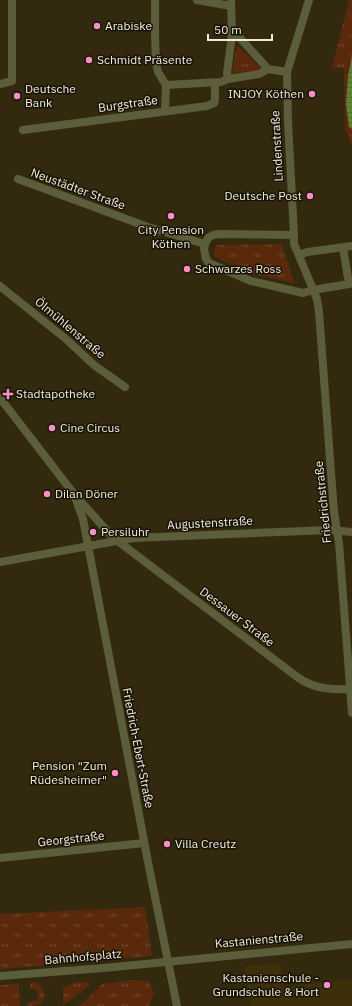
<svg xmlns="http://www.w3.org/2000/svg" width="352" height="1006" font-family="'IBM Plex Sans',sans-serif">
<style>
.built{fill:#3c2f0a}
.grass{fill:url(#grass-tufts)}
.water{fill:url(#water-rules)}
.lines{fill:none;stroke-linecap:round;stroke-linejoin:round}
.minor{stroke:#5c5d3b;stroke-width:8}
.poi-dot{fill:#f98fc9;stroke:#171307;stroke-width:1.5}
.labels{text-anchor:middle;stroke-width:3;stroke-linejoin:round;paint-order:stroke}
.poi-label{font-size:12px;fill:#f3eddd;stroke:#171307;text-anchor:start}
.street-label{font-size:12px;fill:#f3eddd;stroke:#171307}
</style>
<defs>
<pattern id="grass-tufts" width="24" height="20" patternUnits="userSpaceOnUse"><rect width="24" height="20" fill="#5a290b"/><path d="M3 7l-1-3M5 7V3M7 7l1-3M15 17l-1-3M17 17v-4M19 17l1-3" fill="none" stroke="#72482e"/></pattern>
<pattern id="water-rules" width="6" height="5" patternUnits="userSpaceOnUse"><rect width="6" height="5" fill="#5e8132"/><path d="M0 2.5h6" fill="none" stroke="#556739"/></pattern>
</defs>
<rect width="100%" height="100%" fill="#33290e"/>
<polygon class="built" points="281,963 283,987 352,979 352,1006 251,1006 244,966"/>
<g class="grass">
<polygon points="349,0 352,0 352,146 345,129 344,68 332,68"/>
<polygon points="237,45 263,70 232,73"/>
<path d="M282 244 294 283 253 274 215 257C213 252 214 249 217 245Z"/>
<polygon points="145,907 152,956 0,969 0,914"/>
<polygon points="133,980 149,981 154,993 149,1006 79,1006 102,984"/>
<path d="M34 982C45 985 48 998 39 1005L27 1006 30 1002 35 1001 39 998 38 991 35 989H30V983Z"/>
<polygon points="75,983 89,982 90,985 66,1003 63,1003 63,988 68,985"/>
<polygon points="19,984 20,1006 0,1006 0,985"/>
</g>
<polygon class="water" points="352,56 352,129 349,127 346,104 348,76"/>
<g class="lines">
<g class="minor">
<polyline points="155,0 155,36 156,63 158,72 166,85 165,111"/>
<polyline points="197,0 231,6"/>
<polyline points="309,0 287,72 288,122 294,235 294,244 317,299 319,312 334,512 339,543 352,713"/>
<polyline points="232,35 240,38 268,69"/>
<polyline points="228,79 227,73 232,35 231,0"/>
<polyline points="0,84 12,81 12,0"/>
<polyline points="166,85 221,82 228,79 259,74 268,69 287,72"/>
<polyline points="23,130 207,106 214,103 215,99 215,83"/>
<polyline points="18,179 148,227 205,244"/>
<polyline points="294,235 219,234 213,235 208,238 205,244 204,249 206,259 209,263 251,281 303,293 313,290 349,284 343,248"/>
<polyline points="299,255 307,252 352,246"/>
<polyline points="0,286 66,339 94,365 125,387"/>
<path d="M0 398 74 494 108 532 119 542 300 679C316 689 333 690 352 689"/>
<polyline points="74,494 83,519 148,862 177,1006"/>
<polyline points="0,562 133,538 330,530 352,532"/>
<polyline points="0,858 144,843"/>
<polyline points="0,976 104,968 352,944"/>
</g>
</g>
<g class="poi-dot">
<circle cx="97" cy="26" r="4"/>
<circle cx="89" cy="60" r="4"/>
<circle cx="312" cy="94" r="4"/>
<circle cx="17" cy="96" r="4"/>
<circle cx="310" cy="196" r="4"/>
<circle cx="171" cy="216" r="4"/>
<circle cx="187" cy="269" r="4"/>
<path d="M6 388h4v4h4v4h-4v4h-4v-4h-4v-4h4z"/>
<circle cx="52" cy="428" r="4"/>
<circle cx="47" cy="494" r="4"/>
<circle cx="93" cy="532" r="4"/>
<circle cx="115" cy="773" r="4"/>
<circle cx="167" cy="844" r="4"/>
<circle cx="327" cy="985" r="4"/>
</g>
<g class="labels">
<g class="poi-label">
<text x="105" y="30">Arabiske</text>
<text x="97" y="64">Schmidt Präsente</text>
<text x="25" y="93">Deutsche<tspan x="25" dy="14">Bank</tspan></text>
<text x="304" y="98" text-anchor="end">INJOY Köthen</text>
<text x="302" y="200" text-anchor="end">Deutsche Post</text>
<text x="171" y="234" text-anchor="middle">City Pension<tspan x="171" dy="14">Köthen</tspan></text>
<text x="195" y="273">Schwarzes Ross</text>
<text x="16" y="398">Stadtapotheke</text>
<text x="60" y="432">Cine Circus</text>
<text x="55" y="498">Dilan Döner</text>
<text x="101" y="536">Persiluhr</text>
<text x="107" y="770" text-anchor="end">Pension "Zum<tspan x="107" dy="14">Rüdesheimer"</tspan></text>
<text x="175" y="848">Villa Creutz</text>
<text x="319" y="982" text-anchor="end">Kastanienschule -<tspan x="319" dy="14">Grundschule &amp; Hort</tspan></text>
</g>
<g class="street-label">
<text transform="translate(128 104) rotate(-8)" y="4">Burgstraße</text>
<text transform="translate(277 146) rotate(-93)" y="4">Lindenstraße</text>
<text transform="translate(78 189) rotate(20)" y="4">Neustädter Straße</text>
<text transform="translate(70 328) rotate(40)" y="4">Ölmühlenstraße</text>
<text transform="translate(323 502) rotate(-96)" y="4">Friedrichstraße</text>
<text transform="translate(210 523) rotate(-3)" y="4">Augustenstraße</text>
<text transform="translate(237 617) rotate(37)" y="4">Dessauer Straße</text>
<text transform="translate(138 748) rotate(79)" y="4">Friedrich-Ebert-Straße</text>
<text transform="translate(71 839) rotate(-6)" y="4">Georgstraße</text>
<text transform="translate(259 940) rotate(-5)" y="4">Kastanienstraße</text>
<text transform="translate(83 957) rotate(-5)" y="4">Bahnhofsplatz</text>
</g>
</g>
<path d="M208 34v6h64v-6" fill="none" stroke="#f3eddd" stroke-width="2"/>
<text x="214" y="34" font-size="12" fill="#f3eddd" stroke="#171307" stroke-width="3" paint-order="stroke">50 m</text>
</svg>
